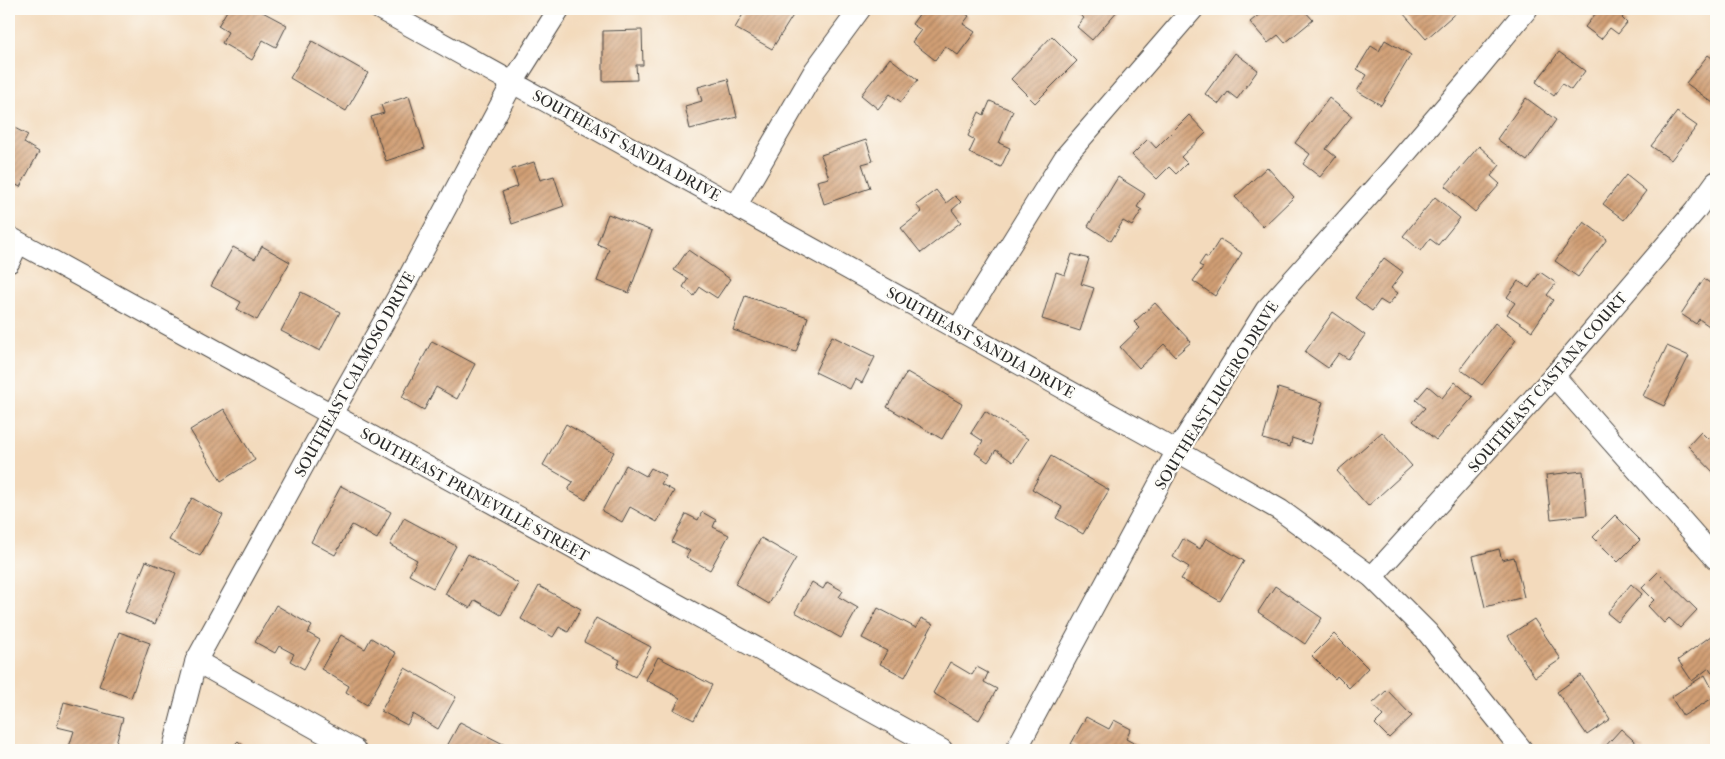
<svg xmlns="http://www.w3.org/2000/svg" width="1725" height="759" font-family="'IM FELL French Canon',serif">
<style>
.building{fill:url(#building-hatch)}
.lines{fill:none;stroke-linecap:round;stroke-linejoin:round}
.minor-casing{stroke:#494541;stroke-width:23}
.minor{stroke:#fff;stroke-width:21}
.labels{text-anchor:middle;stroke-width:4.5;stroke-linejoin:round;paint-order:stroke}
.street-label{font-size:16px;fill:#2b2b2b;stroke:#fdfcf7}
</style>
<defs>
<pattern id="building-hatch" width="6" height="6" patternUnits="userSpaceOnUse" patternTransform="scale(1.25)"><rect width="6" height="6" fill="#d19f75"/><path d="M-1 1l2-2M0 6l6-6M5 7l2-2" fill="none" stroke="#aa8260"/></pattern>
</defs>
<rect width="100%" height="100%" fill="#fdfcf7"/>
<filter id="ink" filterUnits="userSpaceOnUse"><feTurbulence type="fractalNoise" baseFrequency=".02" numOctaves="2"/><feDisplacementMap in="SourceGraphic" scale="10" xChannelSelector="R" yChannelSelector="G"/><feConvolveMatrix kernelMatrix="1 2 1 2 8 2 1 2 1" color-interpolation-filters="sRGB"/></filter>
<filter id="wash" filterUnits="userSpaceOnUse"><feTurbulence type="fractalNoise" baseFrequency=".0096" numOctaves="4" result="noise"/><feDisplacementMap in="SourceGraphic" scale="20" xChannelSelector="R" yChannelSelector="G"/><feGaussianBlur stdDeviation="1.12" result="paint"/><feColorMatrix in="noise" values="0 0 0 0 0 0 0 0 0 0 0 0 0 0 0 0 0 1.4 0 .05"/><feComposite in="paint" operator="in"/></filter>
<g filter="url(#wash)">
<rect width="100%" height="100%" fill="#f3dabc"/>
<g id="blocks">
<g class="building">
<polygon points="228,9 257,9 287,25 276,47 263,40 252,60 222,43 228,32 218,26"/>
<polygon points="746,9 797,9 772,49 735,28"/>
<polygon points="923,9 933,9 936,11 938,9 959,9 969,16 963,24 975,32 958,55 945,46 935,60 912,42 921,30 912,24"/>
<polygon points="1073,9 1119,9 1092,40 1077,27 1084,18"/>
<polygon points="1266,9 1303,9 1313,20 1285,43 1278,35 1268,43 1250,22"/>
<polygon points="1406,9 1460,9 1426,39 1402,12"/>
<polygon points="1599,9 1629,9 1622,18 1627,23 1618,34 1610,28 1601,39 1585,27"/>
<polygon points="642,30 643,65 636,65 637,80 603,81 603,31"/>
<polygon points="1052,36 1077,61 1035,103 1011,79"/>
<polygon points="1385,40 1411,55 1381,105 1357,91 1367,75 1357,69 1371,46 1379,51"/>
<polygon points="312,41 368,73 346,111 290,78"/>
<polygon points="1559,52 1585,71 1571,90 1562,84 1554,96 1536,82"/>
<polygon points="1235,53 1258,70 1237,99 1228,92 1219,104 1205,94"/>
<polygon points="1708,55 1716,61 1716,99 1713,103 1686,83"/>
<polygon points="890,58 918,80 901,102 890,94 878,109 861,95"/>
<polygon points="728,79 737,117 690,129 685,106 702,101 698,87"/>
<polygon points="409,96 425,148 386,161 371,117 384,113 381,105"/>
<polygon points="1329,98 1352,116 1326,149 1336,157 1320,177 1303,164 1310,154 1295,143"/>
<polygon points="1526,98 1556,120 1527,161 1497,139"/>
<polygon points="990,101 1013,111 999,143 1010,148 1001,167 969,153 975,140 968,136 979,112 984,115"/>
<polygon points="1677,112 1697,126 1671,160 1651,146"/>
<polygon points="1189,115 1206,133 1181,157 1187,163 1176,174 1169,167 1157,179 1132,155 1148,139 1156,148"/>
<polygon points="9,125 28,135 24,143 39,152 20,187 9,181"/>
<polygon points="866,140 873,161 862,164 870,188 824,204 817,181 829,178 821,155"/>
<polygon points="1479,146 1500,165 1491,176 1500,184 1475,212 1445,186"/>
<polygon points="534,162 540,180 554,176 564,206 512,224 502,192 518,186 512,169"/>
<polygon points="1267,167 1294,197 1263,227 1235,197"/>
<polygon points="1626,175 1646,191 1624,220 1603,204"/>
<polygon points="1118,177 1145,194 1137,207 1142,210 1132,226 1123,221 1111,241 1088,226"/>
<polygon points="936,190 946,203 955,196 961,202 952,210 961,222 921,253 901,228 922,212 916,205"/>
<polygon points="1435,197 1460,218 1438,245 1430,239 1421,251 1403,236"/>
<polygon points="608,214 652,231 629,293 597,281 609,249 597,244"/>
<polygon points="1584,222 1607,239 1578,277 1555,261"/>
<polygon points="1220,239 1242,253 1215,296 1193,281 1203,267 1199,265 1205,256 1208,258"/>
<polygon points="262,246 290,262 257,320 237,309 241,302 211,286 233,247 255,259"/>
<polygon points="688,250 730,279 717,298 700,287 694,296 683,287 688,279 674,270"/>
<polygon points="1072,254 1089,259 1081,284 1094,288 1080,331 1042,319 1056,272 1065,275"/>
<polygon points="1384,258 1403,272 1391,288 1398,293 1388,305 1380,300 1372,311 1355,298"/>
<polygon points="1540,272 1556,283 1547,295 1553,300 1532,331 1507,314 1515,303 1507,297 1518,281 1529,288"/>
<polygon points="1704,279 1716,287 1715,330 1699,319 1696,324 1681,314"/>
<polygon points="301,292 340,312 320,351 281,331"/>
<polygon points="745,296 808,317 796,352 733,330"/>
<polygon points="1155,303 1191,342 1175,356 1164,344 1139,368 1120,347 1140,328 1134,322"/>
<polygon points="1333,312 1365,335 1348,359 1339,353 1328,368 1305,352"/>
<polygon points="1495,323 1516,340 1482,385 1460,369"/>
<polygon points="832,336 875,357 862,383 855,379 850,389 815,372"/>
<polygon points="432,341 475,364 457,399 436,387 424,410 402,397"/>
<polygon points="1667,346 1689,356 1664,406 1643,396"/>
<polygon points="907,372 962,404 942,439 887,407"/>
<polygon points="1455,382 1473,397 1436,440 1413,421 1425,408 1416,400 1428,386 1442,398"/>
<polygon points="1278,388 1323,402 1310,444 1292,438 1290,447 1263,439"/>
<polygon points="224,409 255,460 221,481 190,430"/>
<polygon points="985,411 1028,439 1013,462 996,450 988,462 975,453 983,441 971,433"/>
<polygon points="566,424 614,452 586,500 568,490 573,482 543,465"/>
<polygon points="1382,432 1412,466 1368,506 1337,471"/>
<polygon points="1701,432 1708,439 1716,432 1716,475 1688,446"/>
<polygon points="1051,456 1109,490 1083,534 1056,518 1062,507 1032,489"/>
<polygon points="626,465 646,476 651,468 666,476 661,484 674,491 657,522 630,507 622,522 602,511"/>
<polygon points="1583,471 1587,515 1551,519 1546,475"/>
<polygon points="341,486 391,512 377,539 352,525 335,555 311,542"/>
<polygon points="192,498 223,515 200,556 169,540"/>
<polygon points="702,512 716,520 713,527 729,535 710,570 686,557 690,551 672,542 686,514 698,520"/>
<polygon points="1615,515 1640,540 1618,562 1593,537"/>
<polygon points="404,518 456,546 433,588 409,575 417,560 390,545"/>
<polygon points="761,538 796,558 769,604 735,584"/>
<polygon points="1206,538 1244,561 1220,601 1181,579 1189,567 1173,557 1183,539 1200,549"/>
<polygon points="1499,549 1502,560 1514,557 1524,597 1485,607 1473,556"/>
<polygon points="468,554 519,584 501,615 475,600 470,608 445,594"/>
<polygon points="146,561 176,573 155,624 125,612"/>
<polygon points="1658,572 1697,610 1680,628 1669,618 1664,623 1648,606 1654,600 1642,588"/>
<polygon points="812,582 823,589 827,582 843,591 839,597 858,608 841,638 795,612"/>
<polygon points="1631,584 1642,594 1618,622 1607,613"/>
<polygon points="539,586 581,609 568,632 559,627 553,637 521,619"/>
<polygon points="1275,586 1322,618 1305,644 1258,612"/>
<polygon points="276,605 312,626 308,633 320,640 304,669 290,661 294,654 279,646 275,653 255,642"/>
<polygon points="878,608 916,628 921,618 933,624 905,677 880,664 887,651 862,638"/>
<polygon points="596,618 651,647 635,677 617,667 620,660 584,642"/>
<polygon points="1534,619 1561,659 1535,677 1508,636"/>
<polygon points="119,632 150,643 131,698 99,686"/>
<polygon points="1715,633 1716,678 1709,668 1692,681 1678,660"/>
<polygon points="1334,634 1368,668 1349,688 1337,676 1335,679 1312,656"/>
<polygon points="341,635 365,649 371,638 396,653 367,705 346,692 349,686 321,669"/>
<polygon points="658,657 712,685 694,720 674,710 680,698 646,680"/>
<polygon points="950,662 972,675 977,667 988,673 984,682 997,689 979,720 933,693"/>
<polygon points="405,668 456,697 438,729 413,714 407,725 381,711"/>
<polygon points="1581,675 1610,719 1587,735 1557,692"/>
<polygon points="1705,675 1716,696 1683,716 1671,697"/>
<polygon points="1387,690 1412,716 1389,738 1375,724 1383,716 1372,704"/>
<polygon points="64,702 123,718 114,750 68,750 74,731 57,727"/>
<polygon points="1086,717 1109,729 1114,720 1131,729 1126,739 1137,745 1135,750 1083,750 1071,744"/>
<polygon points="460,722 509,747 507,750 450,750 446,748"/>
<polygon points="1621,729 1644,750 1602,750"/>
<polygon points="238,741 248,750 229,750"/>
</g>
</g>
</g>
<g filter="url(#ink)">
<use href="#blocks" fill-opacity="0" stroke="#494541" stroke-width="1"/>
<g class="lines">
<defs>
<g id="minor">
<polyline points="380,9 1177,451 1280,510 1372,577 1428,633 1522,750"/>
<polyline points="736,206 815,70 860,9"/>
<polyline points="9,237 942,750"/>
<polyline points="9,262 18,243"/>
<polyline points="958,329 1065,157 1193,9"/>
<polyline points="1554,376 1716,559"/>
<polyline points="1372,577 1554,376 1695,211 1716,182"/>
<polyline points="196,661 355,750"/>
<polyline points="173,750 196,661 331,415 403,288 513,82 559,9"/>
<polyline points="1016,750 1177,451 1266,310 1392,169 1471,77 1527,9"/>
</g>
</defs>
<use href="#minor" class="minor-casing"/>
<use href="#minor" class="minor"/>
</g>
</g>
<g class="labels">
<g class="street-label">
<text transform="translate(627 145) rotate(29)" y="6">SOUTHEAST SANDIA DRIVE</text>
<text transform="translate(981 342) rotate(29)" y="6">SOUTHEAST SANDIA DRIVE</text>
<text transform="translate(354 374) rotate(-61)" y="6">SOUTHEAST CALMOSO DRIVE</text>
<text transform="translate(1547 382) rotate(-49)" y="6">SOUTHEAST CASTANA COURT</text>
<text transform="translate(1216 395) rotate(-58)" y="6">SOUTHEAST LUCERO DRIVE</text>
<text transform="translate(475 494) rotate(29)" y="6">SOUTHEAST PRINEVILLE STREET</text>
</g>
</g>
<rect width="1725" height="759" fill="none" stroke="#fdfcf7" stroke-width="30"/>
</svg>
